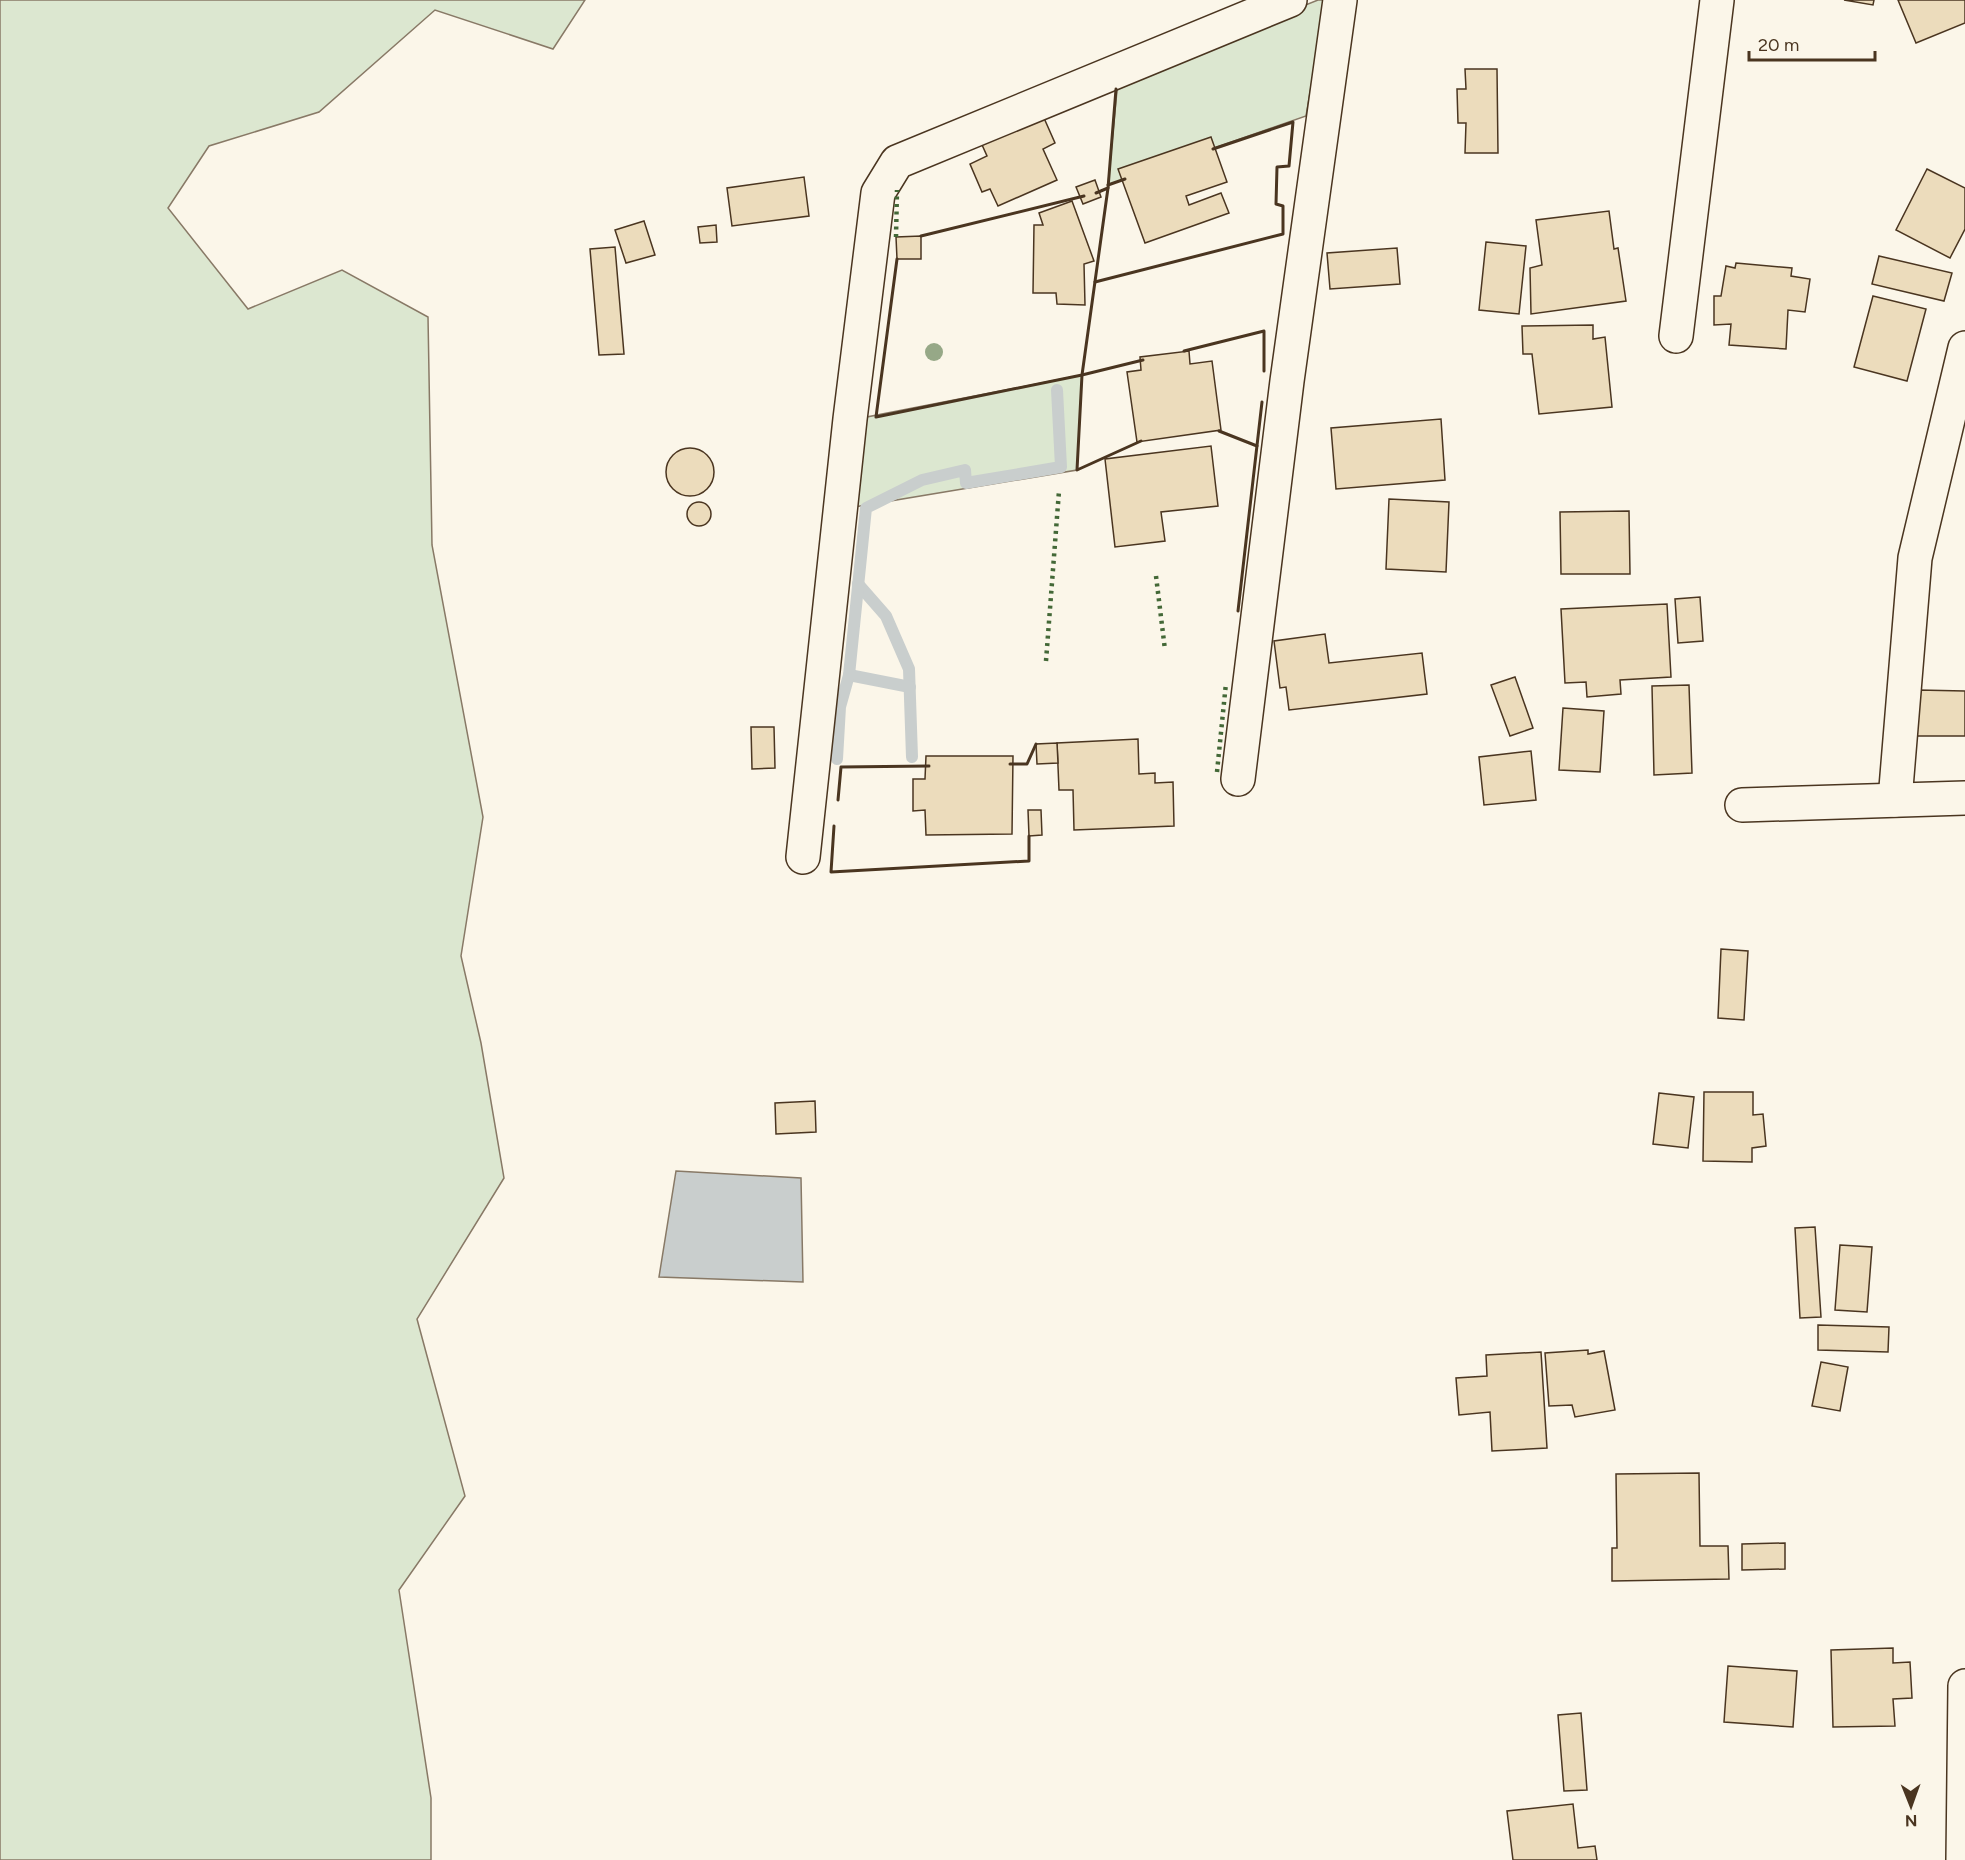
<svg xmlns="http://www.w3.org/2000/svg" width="1965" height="1860" font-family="Figtree,sans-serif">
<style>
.green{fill:#dce7d0;stroke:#887966;stroke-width:1.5}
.water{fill:#c9cecd;stroke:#887966;stroke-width:1.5}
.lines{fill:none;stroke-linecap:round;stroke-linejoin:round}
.stream{stroke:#c9cecd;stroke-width:12}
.building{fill:#ecdcbc;stroke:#4a3520;stroke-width:1.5}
.street-casing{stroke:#4a3520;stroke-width:36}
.street{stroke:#fbf6e9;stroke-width:33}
.hedge{stroke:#436837;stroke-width:4.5;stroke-dasharray:3 4.5;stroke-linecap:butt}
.wall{stroke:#4a3520;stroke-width:3}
.tree{fill:#96a887}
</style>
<rect width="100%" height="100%" fill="#fbf6e9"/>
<g class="green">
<polygon points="0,0 585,0 553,49 435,10 319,112 209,146 168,208 248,309 342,270 428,317 432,545 483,817 461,956 481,1043 504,1178 417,1319 465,1496 399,1590 431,1798 431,1860 0,1860"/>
<polygon points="1318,0 1326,0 1306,116 1108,185 1118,80"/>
<polygon points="1082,375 1077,470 854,507 867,417"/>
</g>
<polygon class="water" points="676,1171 801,1178 803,1282 659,1277"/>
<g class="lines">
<g class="stream">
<polyline points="858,584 886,616 909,669 912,757"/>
<polyline points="849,675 910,687"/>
<polyline points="837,759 840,707 849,675 866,508 922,480 965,470 966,483 1061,467 1057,390"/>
</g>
</g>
<g class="building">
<polygon points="1844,0 1874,0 1873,5"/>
<polygon points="1898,0 1965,0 1965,23 1916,43"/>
<polygon points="1465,69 1497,69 1498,153 1465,153 1466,123 1458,123 1457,89 1466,89"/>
<polygon points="1040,109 1055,143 1043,149 1057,180 998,206 990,189 982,192 970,164 987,156 978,136"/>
<polygon points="1211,137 1227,182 1186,196 1189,205 1221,193 1229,213 1145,243 1118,169"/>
<polygon points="1927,169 1965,188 1965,229 1950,258 1896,230"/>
<polygon points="804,177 809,216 732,226 727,188"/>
<polygon points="1095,180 1101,197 1083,204 1076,187"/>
<polygon points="1072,201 1094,261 1084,264 1085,305 1057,304 1056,293 1033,293 1034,225 1043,225 1039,213"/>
<polygon points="1609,211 1614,249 1618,248 1626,301 1531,314 1530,268 1542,265 1536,220"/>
<polygon points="644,221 655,255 626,263 615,230"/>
<polygon points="716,225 717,242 700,243 698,227"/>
<polygon points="921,236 921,259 897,259 896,237"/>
<polygon points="1486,242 1526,246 1519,314 1479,310"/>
<polygon points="615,247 624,354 599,355 590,249"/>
<polygon points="1397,248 1400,284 1330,289 1327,253"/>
<polygon points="1879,256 1952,273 1944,301 1872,284"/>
<polygon points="1736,263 1792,268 1791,276 1810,279 1805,312 1788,310 1786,349 1729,345 1731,324 1714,325 1714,296 1721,296 1726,266 1735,268"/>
<polygon points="1873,296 1926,309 1907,381 1854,367"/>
<polygon points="1593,325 1593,339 1605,337 1612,407 1539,414 1532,354 1523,354 1522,326"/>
<polygon points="1189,351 1190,364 1212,361 1221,430 1137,442 1127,372 1141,370 1140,357"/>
<polygon points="1441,419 1445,480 1336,489 1331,428"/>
<polygon points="1211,446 1218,506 1161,512 1165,541 1115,547 1105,459"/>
<circle cx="690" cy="472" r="24"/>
<polygon points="1389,499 1449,502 1446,572 1386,569"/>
<circle cx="699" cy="514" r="12"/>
<polygon points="1629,511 1630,574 1561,574 1560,512"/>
<polygon points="1700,597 1703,641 1678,643 1675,599"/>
<polygon points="1667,604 1671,677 1620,680 1621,694 1587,697 1586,682 1565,683 1561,609"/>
<polygon points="1325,634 1329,663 1422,653 1427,694 1289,710 1286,687 1280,688 1274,641"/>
<polygon points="1515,677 1533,728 1510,736 1491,685"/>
<polygon points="1689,685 1692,773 1654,775 1652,686"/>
<polygon points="1918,690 1965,691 1965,736 1917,736"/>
<polygon points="1563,708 1604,711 1600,772 1559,770"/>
<polygon points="751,727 774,727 775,768 752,769"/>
<polygon points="1138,739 1139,774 1155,773 1155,783 1173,782 1174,826 1074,830 1073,790 1059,790 1057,743"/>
<polygon points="1057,743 1058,763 1037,764 1036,744"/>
<polygon points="1531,751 1536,800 1484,805 1479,757"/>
<polygon points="926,756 1013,756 1012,834 926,835 925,810 913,811 913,779 925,779"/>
<polygon points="1028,810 1041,810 1042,835 1029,836"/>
<polygon points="1721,949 1748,951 1744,1020 1718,1018"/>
<polygon points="1704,1092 1753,1092 1753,1115 1763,1114 1766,1146 1752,1148 1752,1162 1703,1161"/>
<polygon points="1659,1093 1694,1097 1688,1148 1653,1144"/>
<polygon points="815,1101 816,1132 776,1134 775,1103"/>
<polygon points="1815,1227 1821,1317 1800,1318 1795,1228"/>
<polygon points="1840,1245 1872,1247 1867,1312 1835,1310"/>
<polygon points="1818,1325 1889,1327 1888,1352 1818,1350"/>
<polygon points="1588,1350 1588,1354 1604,1351 1615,1410 1575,1417 1572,1405 1549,1406 1545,1353"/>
<polygon points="1541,1352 1547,1448 1492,1451 1490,1412 1459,1415 1456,1378 1487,1376 1486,1355"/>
<polygon points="1821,1362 1848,1367 1840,1411 1812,1406"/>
<polygon points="1699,1473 1700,1546 1728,1546 1729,1579 1612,1581 1612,1548 1617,1548 1616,1474"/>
<polygon points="1785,1543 1785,1569 1742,1570 1742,1544"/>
<polygon points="1893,1648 1893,1663 1910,1662 1912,1698 1893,1699 1895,1726 1833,1727 1831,1650"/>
<polygon points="1728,1666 1797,1671 1793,1727 1724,1722"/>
<polygon points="1581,1713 1587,1790 1564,1791 1558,1715"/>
<polygon points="1573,1804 1578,1848 1595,1846 1597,1860 1513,1860 1507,1811"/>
</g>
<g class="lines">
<defs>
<g id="street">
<polyline points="1676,336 1717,0"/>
<polyline points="1238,779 1287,381 1340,0"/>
<polyline points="1895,800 1915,558 1965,348"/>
<polyline points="1742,805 1965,798"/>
<polyline points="803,857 850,419 878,193 897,162 1290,0"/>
<polyline points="1963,1860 1965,1686"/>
</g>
</defs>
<use href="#street" class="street-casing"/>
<use href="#street" class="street"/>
<g class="hedge">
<polyline points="896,237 897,190"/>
<polyline points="1156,576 1165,650"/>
<polyline points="1046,661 1059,491"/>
<polyline points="1217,772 1226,683"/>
</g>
<g class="wall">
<polyline points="1108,185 1125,179"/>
<polyline points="1096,193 1108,188 1116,89"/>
<polyline points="921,236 1084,196"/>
<polyline points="897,259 876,417 1082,375 1108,188"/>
<polyline points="1095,282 1283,234 1283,206 1276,204 1277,167 1289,166 1293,122 1213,149"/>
<polyline points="1184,351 1264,331 1264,371"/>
<polyline points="1219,431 1257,446"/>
<polyline points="1141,441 1077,470 1082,375 1143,360"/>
<polyline points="1238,611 1262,402"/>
<polyline points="1010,764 1027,764 1036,744"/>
<polyline points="838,800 841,767 929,766"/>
<polyline points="834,826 831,872 1029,861 1029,836"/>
</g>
</g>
<circle class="tree" cx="934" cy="352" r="9"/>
<g transform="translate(1911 1806) rotate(179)" stroke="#fbf6e9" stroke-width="4.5" paint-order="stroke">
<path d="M0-4.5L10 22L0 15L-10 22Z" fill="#4a3520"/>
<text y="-9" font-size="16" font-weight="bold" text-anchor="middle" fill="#4a3520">N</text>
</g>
<path d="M1749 51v9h126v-9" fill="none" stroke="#4a3520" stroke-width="3"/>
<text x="1758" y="51" font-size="18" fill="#4a3520" stroke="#fbf6e9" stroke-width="4.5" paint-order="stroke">20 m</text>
</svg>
